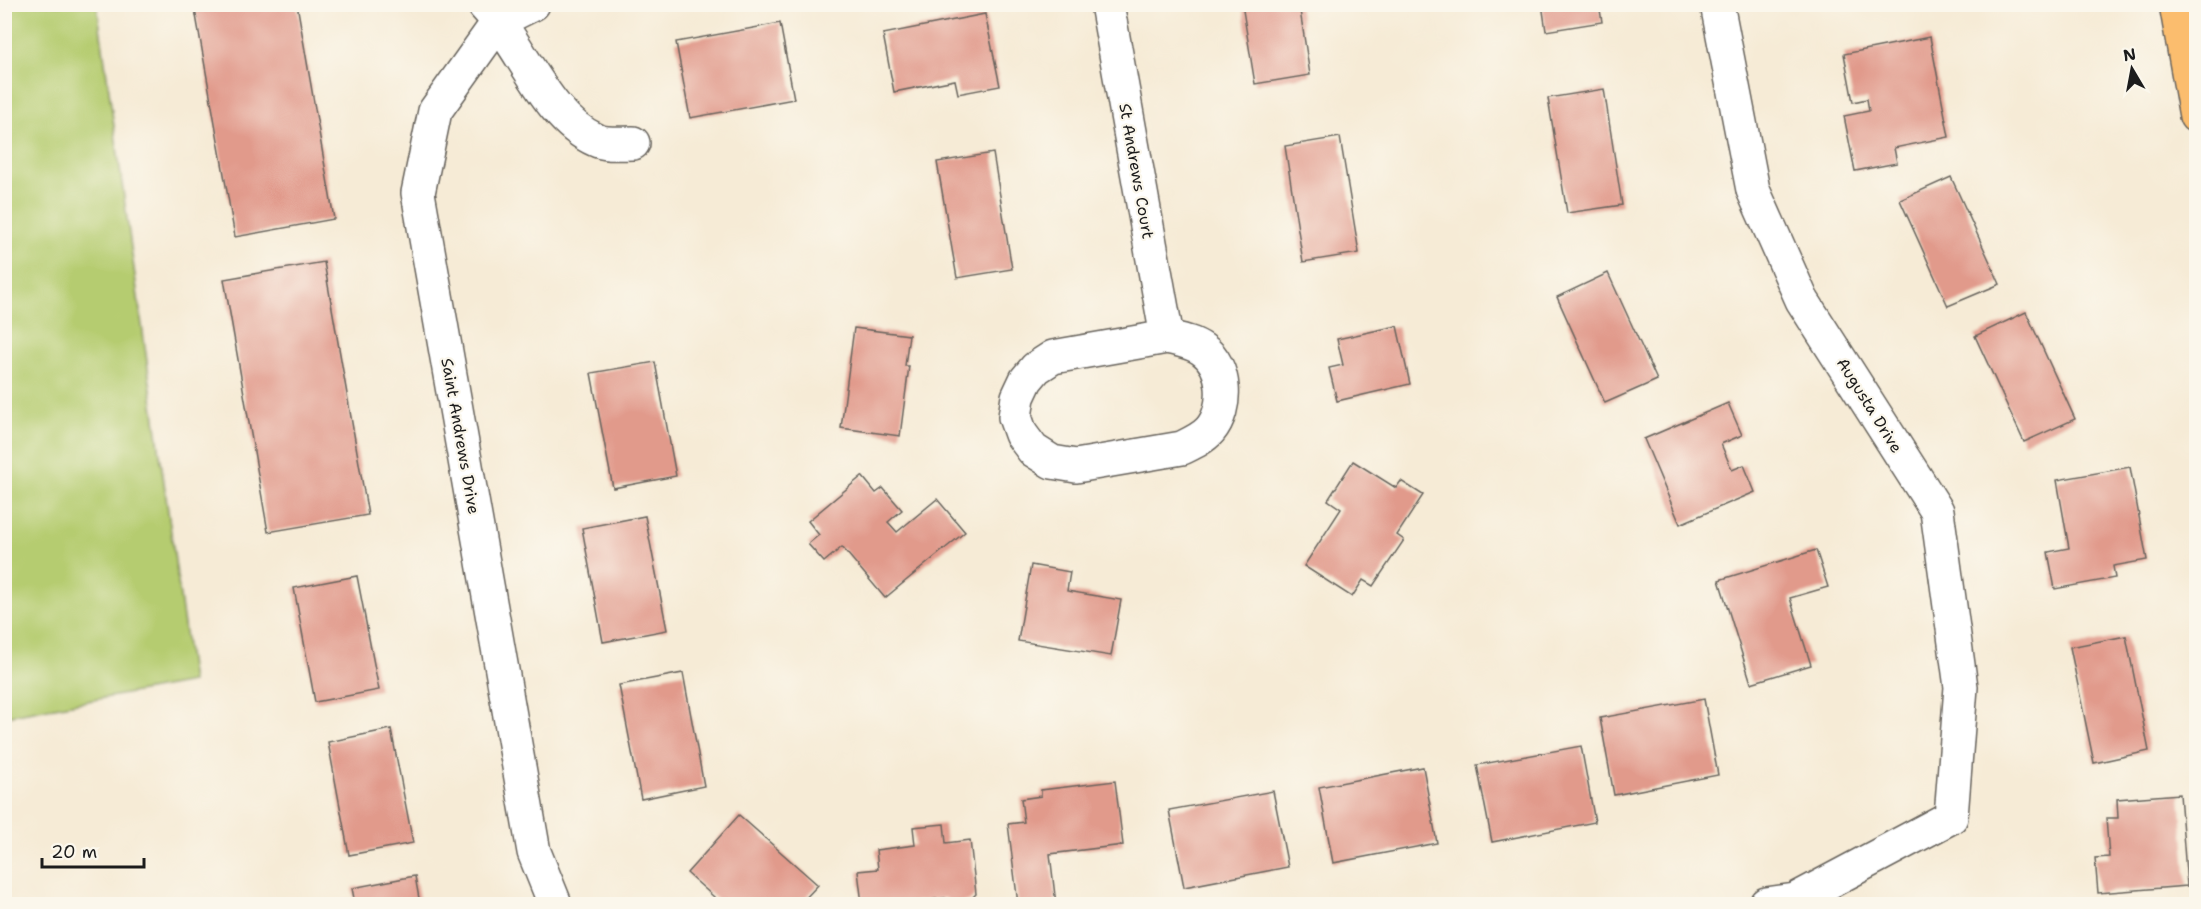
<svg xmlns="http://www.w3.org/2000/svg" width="2201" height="909" font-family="'Shantell Sans',sans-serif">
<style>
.green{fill:#b5cc70;stroke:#687446;stroke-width:1.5}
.building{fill:#e19a8b}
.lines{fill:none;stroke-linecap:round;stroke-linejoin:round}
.minor-casing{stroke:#68645d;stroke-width:36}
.major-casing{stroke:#68645d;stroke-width:36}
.minor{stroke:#fff;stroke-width:33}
.major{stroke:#fbbd6e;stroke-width:33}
.labels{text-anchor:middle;stroke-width:4.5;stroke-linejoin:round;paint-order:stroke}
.street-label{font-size:16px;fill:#1c1c1c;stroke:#fbf7ec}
</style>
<rect width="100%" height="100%" fill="#fbf7ec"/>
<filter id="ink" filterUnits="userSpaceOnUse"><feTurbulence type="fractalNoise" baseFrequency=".0167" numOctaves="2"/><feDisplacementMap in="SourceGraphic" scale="12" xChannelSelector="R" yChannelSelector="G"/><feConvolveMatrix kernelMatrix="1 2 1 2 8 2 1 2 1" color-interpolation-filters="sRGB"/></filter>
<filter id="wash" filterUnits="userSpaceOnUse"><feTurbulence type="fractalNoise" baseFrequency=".008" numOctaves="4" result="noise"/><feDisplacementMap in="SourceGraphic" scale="24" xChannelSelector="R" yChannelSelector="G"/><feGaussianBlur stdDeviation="1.35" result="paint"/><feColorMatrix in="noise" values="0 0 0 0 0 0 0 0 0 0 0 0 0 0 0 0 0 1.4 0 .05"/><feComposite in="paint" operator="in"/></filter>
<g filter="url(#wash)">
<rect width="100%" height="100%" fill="#f6ebd6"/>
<polygon class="green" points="5,4 97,5 192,682 5,716"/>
<g id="blocks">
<g class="building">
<polygon points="194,4 297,4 334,219 235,237"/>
<polygon points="1242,4 1299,4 1310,75 1255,84"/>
<polygon points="1542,4 1599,4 1602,22 1546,31"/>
<polygon points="985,14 1000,86 958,94 955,80 894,92 883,34"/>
<polygon points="780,23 794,99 690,118 676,42"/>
<polygon points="1930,37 1949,137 1894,148 1897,163 1855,171 1844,116 1869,111 1867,99 1853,102 1844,54"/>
<polygon points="1604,89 1622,205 1567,213 1548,98"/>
<polygon points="1340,137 1359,253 1303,262 1285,146"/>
<polygon points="993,153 1012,269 957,278 937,162"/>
<polygon points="1951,177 2000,284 1948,306 1900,200"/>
<polygon points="324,262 368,515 268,532 224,279"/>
<polygon points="1608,273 1657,380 1605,403 1557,297"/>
<polygon points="2026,312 2075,419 2024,442 1975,336"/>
<polygon points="1397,326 1410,384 1337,401 1329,368 1343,365 1337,339"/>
<polygon points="854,328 909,335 905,366 909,366 900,436 841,428"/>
<polygon points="655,362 676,476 613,488 591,373"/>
<polygon points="1728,403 1742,435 1721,444 1732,470 1744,465 1755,492 1680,524 1644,439"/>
<polygon points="1353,461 1396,488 1401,481 1423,495 1397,535 1404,540 1373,586 1363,580 1352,597 1304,566 1341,509 1328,500"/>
<polygon points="2130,467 2147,560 2113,566 2115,578 2055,589 2048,552 2069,548 2057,480"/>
<polygon points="862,476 876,493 883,488 902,510 888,522 897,532 937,499 965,532 885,598 842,547 824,562 808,544 819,535 808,521"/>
<polygon points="645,516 667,630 603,642 582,528"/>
<polygon points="1816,550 1828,587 1790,598 1811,665 1751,683 1719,580"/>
<polygon points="1031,565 1070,572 1067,591 1121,600 1111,656 1018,641"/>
<polygon points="357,576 379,690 315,702 294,588"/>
<polygon points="2126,636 2149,751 2094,763 2070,647"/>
<polygon points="683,673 704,786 641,799 619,685"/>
<polygon points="1704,699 1718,775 1614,795 1600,718"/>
<polygon points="391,729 413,843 349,855 328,742"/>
<polygon points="1581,746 1595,822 1492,842 1477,765"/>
<polygon points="1423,767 1437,843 1333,863 1319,787"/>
<polygon points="1115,781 1123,845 1050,854 1056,904 1018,904 1008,824 1024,822 1021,799 1041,796 1041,790"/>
<polygon points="1273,791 1288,867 1184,887 1169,810"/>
<polygon points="2180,794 2187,886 2098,893 2095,858 2109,857 2106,818 2118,818 2117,799"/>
<polygon points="739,815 818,885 800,904 722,904 687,873"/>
<polygon points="944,824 946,843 970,840 976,894 969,901 952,904 945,898 915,902 915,904 862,904 858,871 878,869 876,850 915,845 913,827"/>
<polygon points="415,876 420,904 355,904 352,888"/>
</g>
</g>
</g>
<g filter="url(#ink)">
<use href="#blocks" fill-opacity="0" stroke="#68645d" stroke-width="1.5"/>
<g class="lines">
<defs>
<g id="minor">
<polyline points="533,4 499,21 435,111 418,193 534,852 555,904"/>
<polyline points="1107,4 1167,337"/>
<polyline points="1717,4 1753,190 1802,300 1937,511 1961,687 1951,817 1795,900 1766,904"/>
<path d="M485 6C522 45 546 118 596 140 606 145 622 143 633 143"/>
<path d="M1167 337C1179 340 1192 342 1202 349 1227 366 1228 409 1210 430 1203 438 1192 443 1182 448L1076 466 1052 462 1033 450 1021 434 1015 417 1018 397 1026 380 1036 368 1053 357Z"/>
</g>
<polyline id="major" points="2176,4 2196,116"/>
</defs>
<use href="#minor" class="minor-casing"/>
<use href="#major" class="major-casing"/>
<use href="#minor" class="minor"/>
<use href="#major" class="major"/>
</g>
</g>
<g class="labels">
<g class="street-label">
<text transform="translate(1137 171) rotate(80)" y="6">St Andrews Court</text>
<text transform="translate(1870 405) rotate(58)" y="6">Augusta Drive</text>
<text transform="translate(461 436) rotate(80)" y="6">Saint Andrews Drive</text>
</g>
</g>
<rect width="2201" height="909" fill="none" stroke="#fbf7ec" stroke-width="24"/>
<g transform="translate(2132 69) rotate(350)" stroke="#fbf7ec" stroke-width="4.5" paint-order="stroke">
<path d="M0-4.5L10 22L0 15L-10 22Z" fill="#1c1c1c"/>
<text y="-9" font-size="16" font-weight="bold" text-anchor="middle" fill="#1c1c1c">N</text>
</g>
<path d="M42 858v9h102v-9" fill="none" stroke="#1c1c1c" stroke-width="3"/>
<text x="51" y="858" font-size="18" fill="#1c1c1c" stroke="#fbf7ec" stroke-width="4.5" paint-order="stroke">20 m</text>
</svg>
